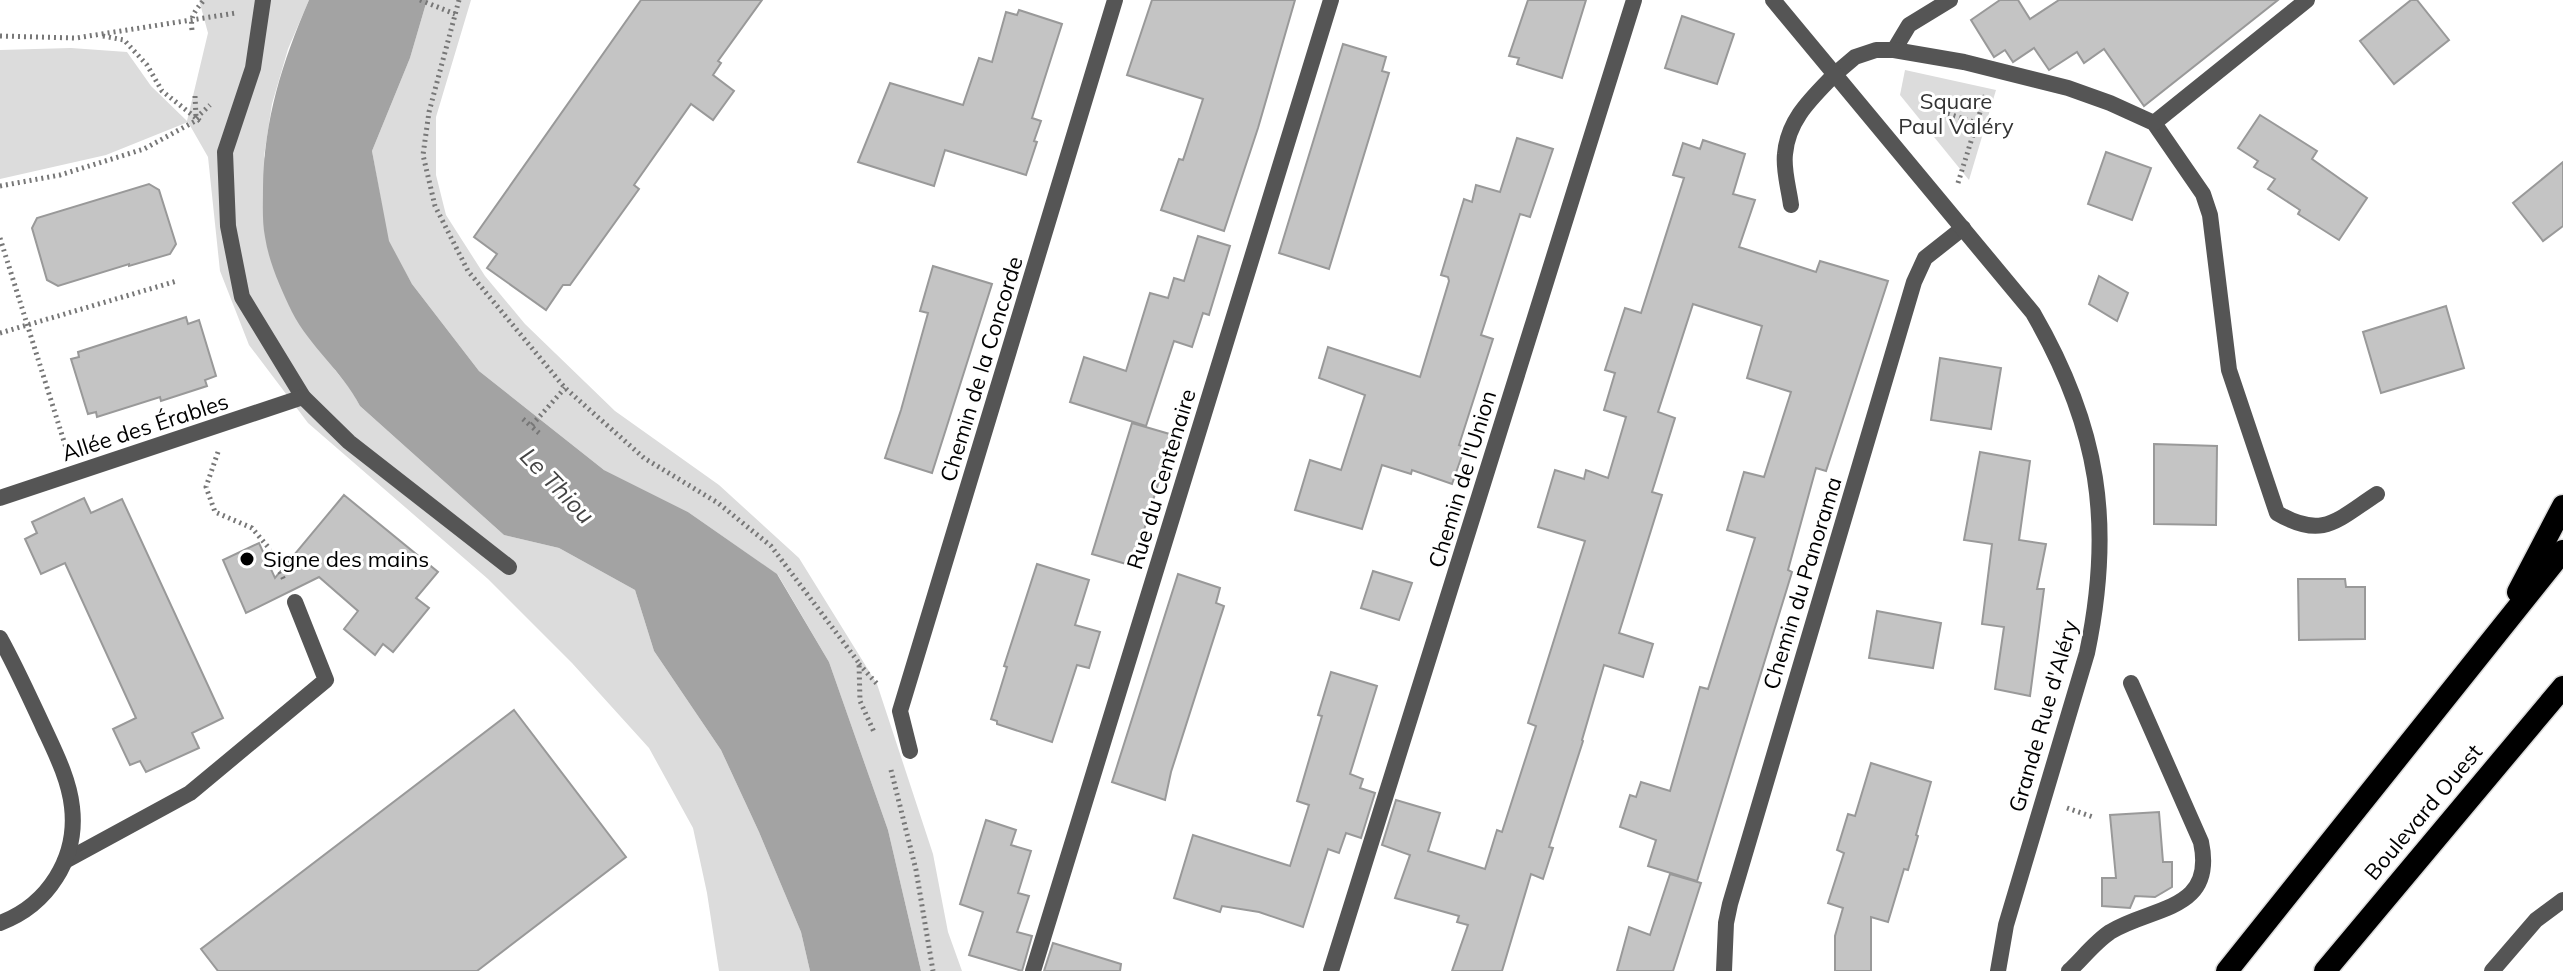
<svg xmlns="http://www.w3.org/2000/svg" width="2563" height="971" font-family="Mulish,sans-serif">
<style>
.green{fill:#dcdcdc}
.water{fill:#a3a3a3}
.building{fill:#c4c4c4;stroke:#999;stroke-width:2}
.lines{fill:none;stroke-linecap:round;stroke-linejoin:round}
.trunk-casing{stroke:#dbdbdb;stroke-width:25}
.path{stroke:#777;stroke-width:5;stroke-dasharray:2 4;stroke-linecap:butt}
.service{stroke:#555;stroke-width:16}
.pedestrian{stroke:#555;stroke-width:16}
.minor{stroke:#555;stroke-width:16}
.tertiary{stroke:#555;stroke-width:16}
.trunk{stroke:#000;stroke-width:22}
.poi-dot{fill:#000;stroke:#fff;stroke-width:3}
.labels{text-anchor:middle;stroke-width:6;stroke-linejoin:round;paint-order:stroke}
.park-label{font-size:22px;fill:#333;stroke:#fff}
.street-label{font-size:22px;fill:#000;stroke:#fff}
.poi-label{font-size:22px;fill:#000;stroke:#fff;text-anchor:start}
.water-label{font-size:24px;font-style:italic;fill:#444;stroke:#fff}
</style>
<rect width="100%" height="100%" fill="#fff"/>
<g class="green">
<polygon points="199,0 309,0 288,49 272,104 264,156 335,370 352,391 360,406 504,535 559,548 635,590 654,651 721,750 759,832 801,932 810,971 719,971 707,893 693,828 649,748 572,663 488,579 308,423 249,345 220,271 208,157 188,122 106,155 0,179 0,50 71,48 127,52 151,86 187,121 208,33"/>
<polygon points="427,0 471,0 436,117 436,175 446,215 485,276 525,324 615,411 719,485 799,558 877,684 933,854 948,932 962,971 921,971 888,830 829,662 778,575 688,512 604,470 479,371 412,284 388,241 372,151 410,58"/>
<polygon points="1905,70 1996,90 1969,180 1900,95"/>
</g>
<path class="water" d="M309 0H427L410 58 372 151 389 241 412 284 479 371 604 470 688 512 777 574 829 662 888 830 921 971H810L801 932 759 832 721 750 654 651 635 590 559 548 504 535 360 406C342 371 310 347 292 312 281 289 269 263 265 237 262 222 263 204 263 188 264 119 282 63 309 0Z"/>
<g class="building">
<polygon points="641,0 762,0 718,61 721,63 713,75 734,91 713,120 691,104 634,185 639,189 570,285 563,285 546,310 487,268 497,254 474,237"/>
<polygon points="1152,0 1295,0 1258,128 1224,231 1161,210 1179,159 1183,160 1203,99 1127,75"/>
<polygon points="1528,0 1586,0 1562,78 1517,64 1519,58 1509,56"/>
<polygon points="2000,0 2018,0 2030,19 2059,0 2278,0 2144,106 2104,49 2084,63 2077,52 2049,70 2034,48 2013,62 2005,50 1994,57 1971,20"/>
<polygon points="2411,0 2417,0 2449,40 2394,84 2360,41"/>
<polygon points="1019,10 1062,24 1032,118 1041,121 1034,141 1037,142 1026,175 945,150 934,186 858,162 890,83 963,105 979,58 992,62 1006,12 1017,15"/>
<polygon points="1682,16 1734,34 1717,84 1665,68"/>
<polygon points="1343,44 1386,57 1382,71 1389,73 1329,269 1279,253"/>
<polygon points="2260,115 2317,151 2312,159 2367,198 2339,240 2298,214 2300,210 2268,189 2275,179 2254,167 2258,161 2238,148"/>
<polygon points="1517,138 1553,149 1530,217 1520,214 1481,335 1493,339 1459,445 1465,447 1452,484 1412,470 1411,474 1382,465 1362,529 1295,510 1310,460 1341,470 1365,395 1319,378 1328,347 1420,377 1449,281 1448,277 1441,275 1464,199 1472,202 1476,185 1500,192"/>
<polygon points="1703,140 1745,154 1733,194 1755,200 1739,247 1816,272 1820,261 1888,281 1826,471 1816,468 1788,570 1792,572 1697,881 1648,866 1656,840 1620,827 1630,795 1636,797 1641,782 1670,791 1700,687 1708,689 1755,538 1727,530 1744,472 1764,477 1791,392 1747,378 1762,326 1693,304 1658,412 1675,418 1652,492 1662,495 1619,633 1653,644 1643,677 1604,665 1582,740 1583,741 1549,847 1553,848 1543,879 1531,874 1502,971 1452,971 1468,925 1457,922 1459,916 1395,898 1410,855 1382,845 1396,800 1440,813 1428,851 1485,869 1497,830 1502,832 1536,726 1528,723 1585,541 1538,527 1555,470 1584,479 1586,470 1608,478 1626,417 1604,410 1615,373 1605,370 1625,308 1641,313 1684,178 1673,175 1683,143 1700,149"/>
<polygon points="2106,152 2151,168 2132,220 2088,204"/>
<polygon points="2563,162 2563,226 2543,241 2513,203"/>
<polygon points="149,184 159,190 176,244 170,254 129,266 129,264 58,286 47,280 32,228 37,218"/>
<polygon points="1198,236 1230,246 1209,315 1203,313 1192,347 1174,341 1146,426 1070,402 1084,357 1126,371 1150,293 1168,298 1174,278 1184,281"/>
<polygon points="933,266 992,284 932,473 885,458 901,410 928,313 920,311"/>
<polygon points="2099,276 2128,293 2117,321 2089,304"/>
<polygon points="2446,306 2464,368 2381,393 2363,332"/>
<polygon points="186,317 188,324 199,320 216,376 205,380 207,386 161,401 160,397 97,417 96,412 88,414 71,359 79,357 78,352"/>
<polygon points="1940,358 2001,368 1991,429 1931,420"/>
<polygon points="1132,423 1173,435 1133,566 1092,554"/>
<polygon points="2154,444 2217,446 2216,525 2154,524"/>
<polygon points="1980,452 2030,461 2019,540 2046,544 2037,589 2044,589 2030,696 1995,689 2004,627 1982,624 1992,544 1964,540"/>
<polygon points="344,495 438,572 416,598 429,608 393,652 383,644 375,655 344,629 358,611 319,577 246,613 223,560 259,543 275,578"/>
<polygon points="84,498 91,513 122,499 223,718 192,733 199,748 146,772 140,761 130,765 113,729 136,718 65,563 41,574 25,539 37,533 32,522"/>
<polygon points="1037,564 1089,580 1075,625 1100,632 1089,668 1077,665 1052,742 997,724 997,721 991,719 1007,667 1004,666"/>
<polygon points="1373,571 1412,583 1399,620 1361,608"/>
<polygon points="1178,574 1220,588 1216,603 1224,606 1171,772 1165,800 1112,782"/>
<polygon points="2298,579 2345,579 2346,587 2365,587 2365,639 2299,640"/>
<polygon points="1877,611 1941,623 1933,668 1869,658"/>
<polygon points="1331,672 1377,686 1350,774 1363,779 1360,788 1375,793 1361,838 1346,833 1339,853 1328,849 1303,927 1259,912 1222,906 1220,912 1174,898 1193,835 1290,866 1309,805 1297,801 1322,716 1318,715"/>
<polygon points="514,710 626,857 477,971 218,971 201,949"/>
<polygon points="1871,763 1931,782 1916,835 1918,836 1908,870 1904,869 1888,922 1871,917 1871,971 1835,971 1835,936 1843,908 1828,903 1844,853 1837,850 1848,814 1855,816"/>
<polygon points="2159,812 2163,862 2172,862 2172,887 2155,897 2135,896 2130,908 2102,906 2102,878 2116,878 2110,815"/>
<polygon points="986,820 1016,830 1011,845 1031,851 1018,893 1029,896 1017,932 1032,936 1022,971 969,955 983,912 960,904"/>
<polygon points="1670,874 1701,883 1673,971 1617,971 1629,927 1650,935"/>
<polygon points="1053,943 1121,964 1120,971 1044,971"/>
</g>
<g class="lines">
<defs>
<g id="trunk">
<polyline points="2518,592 2563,506"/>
<polyline points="2227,971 2563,551"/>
<polyline points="2325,971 2563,687"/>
</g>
</defs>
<use href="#trunk" class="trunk-casing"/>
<g class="path">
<polyline points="420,0 455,14"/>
<polyline points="459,0 429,112 423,155 435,206 468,271 565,388 644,458 718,503 771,546 859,663 860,701 874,732"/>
<path d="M192 30C190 16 195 11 204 0"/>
<polyline points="0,36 76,38 236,13"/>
<polyline points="103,36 124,40 147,65 162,91 200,121"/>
<polyline points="195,96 196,117"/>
<polyline points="1942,112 1977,123"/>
<polyline points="196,118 210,105"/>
<polyline points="1958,183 1986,93"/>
<polyline points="0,186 60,175 144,149 199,119"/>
<polyline points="0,238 67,451"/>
<polyline points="0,333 177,281"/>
<polyline points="523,419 531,426"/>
<polyline points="539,433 531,426 565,388"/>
<polyline points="218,452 206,487 215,512 252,528 268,547 284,580"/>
<polyline points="859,664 879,686"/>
<polyline points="891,770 916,870 933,971"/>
<polyline points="2067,808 2093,817"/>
</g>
<g class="service">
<polyline points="1894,50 1909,25 1950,0"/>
<path d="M1791 205C1789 189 1783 170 1785 154 1788 119 1812 98 1835 74"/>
<polyline points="65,861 190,793 326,680 295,602"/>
<path d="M2069 971C2082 959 2095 942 2110 932 2152 906 2216 912 2201 842L2131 683"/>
</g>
<g class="pedestrian">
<polyline points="263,0 253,68 225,152 228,226 242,297 303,397 349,442 509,567"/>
<polyline points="0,498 303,397"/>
</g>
<g class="minor">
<path d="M1835 74 1855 57 1876 50H1894L1964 62 2068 88 2110 103 2154 123 2203 194 2210 215 2229 370 2277 513C2323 540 2337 520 2377 494"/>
<polyline points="2154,123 2307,0"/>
<path d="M0 638C16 667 29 696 43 726 55 752 69 779 72 807 78 858 48 905 0 923"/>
<polyline points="910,751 900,711 1115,0"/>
<polyline points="1033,971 1331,0"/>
<polyline points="1331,971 1634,0"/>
<polyline points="1724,971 1726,923 1730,904 1914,282 1925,258 1963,228"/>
<polyline points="2492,971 2536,920 2563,900"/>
</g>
<path class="tertiary" d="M1773 0 2033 313C2099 427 2114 524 2087 653L2006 925 1998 971"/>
<use href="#trunk" class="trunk"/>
</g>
<circle class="poi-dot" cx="247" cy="559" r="8"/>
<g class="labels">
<g class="park-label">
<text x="1956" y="109">Square<tspan x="1956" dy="25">Paul Valéry</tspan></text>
</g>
<g class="street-label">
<text transform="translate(981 369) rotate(-73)" y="8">Chemin de la Concorde</text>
<text transform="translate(145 427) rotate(-18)" y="8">Allée des Érables</text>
<text transform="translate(1161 479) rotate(-73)" y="8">Rue du Centenaire</text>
<text transform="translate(1462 479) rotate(-73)" y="8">Chemin de l'Union</text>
<text transform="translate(1802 583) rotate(-73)" y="8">Chemin du Panorama</text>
<text transform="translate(2043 716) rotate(-74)" y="8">Grande Rue d'Aléry</text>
<text transform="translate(2423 812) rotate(-50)" y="8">Boulevard Ouest</text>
</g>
<g class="poi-label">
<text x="263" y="567">Signe des mains</text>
</g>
<g class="water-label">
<text transform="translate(557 486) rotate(46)" y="8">Le Thiou</text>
</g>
</g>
</svg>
